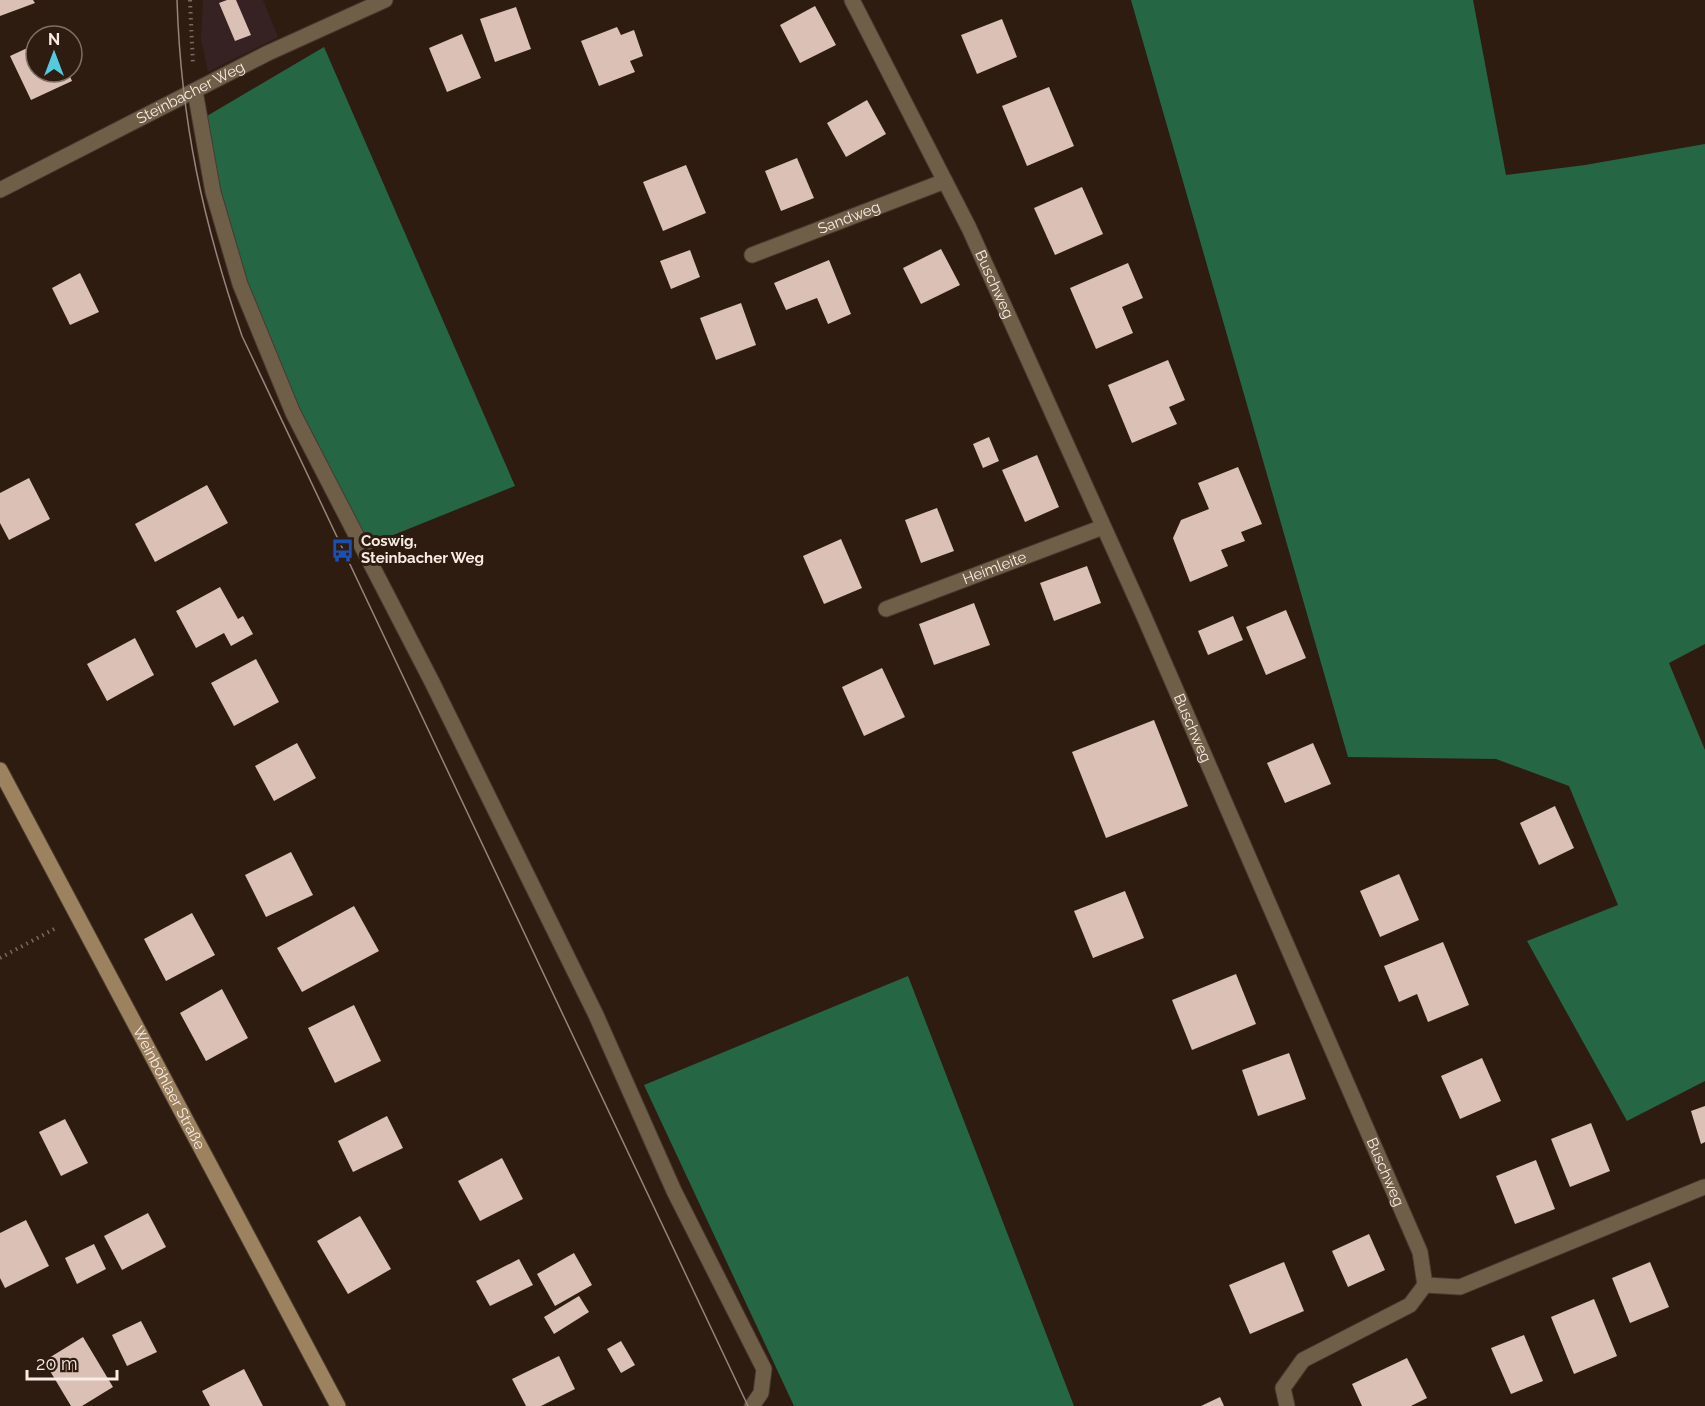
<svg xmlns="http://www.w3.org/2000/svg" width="1705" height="1406" font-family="Raleway,sans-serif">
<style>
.industrial{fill:#362222}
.forest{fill:#256744}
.building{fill:#dbc0b6}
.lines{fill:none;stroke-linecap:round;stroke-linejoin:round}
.service-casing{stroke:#4a392f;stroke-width:17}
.minor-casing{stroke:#4a392f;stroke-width:17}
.secondary-casing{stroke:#4a392f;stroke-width:17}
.path{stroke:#7a6a61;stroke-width:4;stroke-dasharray:1.5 4.5;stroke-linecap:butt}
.service{stroke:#6f5f49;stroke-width:15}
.minor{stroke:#6f5f49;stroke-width:15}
.secondary{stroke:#9c825e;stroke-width:15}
.tram{stroke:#94847b;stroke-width:1.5}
.labels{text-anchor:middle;stroke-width:6;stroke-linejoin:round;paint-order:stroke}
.street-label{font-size:15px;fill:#f9ece5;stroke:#2e1c11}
.poi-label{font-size:15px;font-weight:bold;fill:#f9ece5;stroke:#2e1c11;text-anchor:start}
</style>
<rect width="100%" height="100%" fill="#2e1c11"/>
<polygon class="industrial" points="203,0 263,0 278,37 208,72 201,39"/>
<g class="forest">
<polygon points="1131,0 1473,0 1506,175 1585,165 1705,144 1705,644 1669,663 1705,750 1705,1081 1627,1121 1527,941 1618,905 1569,786 1496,759 1348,757"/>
<polygon points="324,47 515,486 366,546 257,325 209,154 207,116"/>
<polygon points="908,976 1074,1406 794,1406 644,1085"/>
</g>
<g class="building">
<polygon points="0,0 33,0 35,3 0,16"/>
<polygon points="227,0 236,0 251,35 235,41 219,3"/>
<polygon points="815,6 836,45 800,63 780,25"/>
<polygon points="516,7 531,49 495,62 480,19"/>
<polygon points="1002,19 1017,57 977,74 961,35"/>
<polygon points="617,27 621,35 634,30 643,56 630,61 635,72 599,86 581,41"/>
<polygon points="462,34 481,78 447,92 429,48"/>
<polygon points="36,44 36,72 68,72 72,81 31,100 10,56"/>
<polygon points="1049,87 1074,146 1027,166 1002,106"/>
<polygon points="867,100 886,134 846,157 827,123"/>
<polygon points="797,158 814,198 781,211 765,171"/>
<polygon points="686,165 706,213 663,231 643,182"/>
<polygon points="1082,187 1103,234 1055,255 1034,208"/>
<polygon points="941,249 960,285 921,304 903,268"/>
<polygon points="690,250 700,277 671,289 660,261"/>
<polygon points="829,260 851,314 828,324 817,298 786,310 774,283"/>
<polygon points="1128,263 1143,298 1122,307 1133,333 1096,349 1070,288"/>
<polygon points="80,273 99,312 70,325 52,288"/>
<polygon points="741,303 756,345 716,360 700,318"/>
<polygon points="1168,360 1185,400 1169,407 1177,424 1132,443 1108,385"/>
<polygon points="989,437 999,461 983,468 973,444"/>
<polygon points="1037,455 1059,507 1025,522 1002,470"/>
<polygon points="1238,467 1262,524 1241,532 1245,541 1221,550 1228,566 1190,582 1173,538 1181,520 1209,509 1198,483"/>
<polygon points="29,478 50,519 9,540 0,523 0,493"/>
<polygon points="207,485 228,523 155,562 135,524"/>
<polygon points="937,508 954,551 921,563 905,520"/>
<polygon points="841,539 862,588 824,604 803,556"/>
<polygon points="1087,566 1101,603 1054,621 1040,583"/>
<polygon points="220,587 238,619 243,616 253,634 231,646 224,633 196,648 176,611"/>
<polygon points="974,603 990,645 934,665 919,624"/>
<polygon points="1286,610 1306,658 1266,675 1246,627"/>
<polygon points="1233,616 1243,640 1208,655 1198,631"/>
<polygon points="135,638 154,675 107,701 87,664"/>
<polygon points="256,659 279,702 234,726 211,683"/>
<polygon points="882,668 905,717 864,736 842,687"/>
<polygon points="1154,720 1188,806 1106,838 1072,752"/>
<polygon points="297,743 316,778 274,801 255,766"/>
<polygon points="1313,743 1331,784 1285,803 1267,763"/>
<polygon points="1555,806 1574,848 1539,865 1520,823"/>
<polygon points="291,852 313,895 266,917 245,875"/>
<polygon points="1399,874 1419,920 1380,937 1360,891"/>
<polygon points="1125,891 1144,938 1093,958 1074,911"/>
<polygon points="354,906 379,951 302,992 277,948"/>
<polygon points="192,913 215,955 166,981 144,939"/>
<polygon points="1443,942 1469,1005 1428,1022 1417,994 1399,1002 1384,966"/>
<polygon points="1236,974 1256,1024 1192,1050 1172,1000"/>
<polygon points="222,989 248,1038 206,1061 180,1013"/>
<polygon points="354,1005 381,1061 335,1083 308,1028"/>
<polygon points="1289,1053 1306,1099 1258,1116 1242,1070"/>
<polygon points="1482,1058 1501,1101 1460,1119 1441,1076"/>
<polygon points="1705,1106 1705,1142 1701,1144 1691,1111"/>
<polygon points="387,1116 403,1148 353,1172 338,1141"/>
<polygon points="65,1119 88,1163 61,1176 39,1132"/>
<polygon points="1591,1123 1610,1171 1570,1187 1551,1139"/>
<polygon points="502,1158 523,1199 480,1221 458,1181"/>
<polygon points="1536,1160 1555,1209 1515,1224 1496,1176"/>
<polygon points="148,1213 166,1247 122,1270 104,1236"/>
<polygon points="360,1216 391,1269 348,1294 317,1241"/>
<polygon points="26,1220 49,1266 5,1288 0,1278 0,1233"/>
<polygon points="1369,1234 1385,1270 1348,1287 1332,1251"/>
<polygon points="94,1244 106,1269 77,1284 65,1258"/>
<polygon points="574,1253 592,1285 555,1306 537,1274"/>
<polygon points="519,1259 533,1285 490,1306 476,1281"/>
<polygon points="1284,1262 1304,1311 1250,1334 1229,1285"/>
<polygon points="1650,1262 1669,1307 1630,1323 1612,1278"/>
<polygon points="579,1296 589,1312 554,1334 544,1317"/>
<polygon points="1594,1299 1617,1356 1574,1374 1551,1317"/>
<polygon points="141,1321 157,1352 127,1366 112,1335"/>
<polygon points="1524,1335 1543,1381 1511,1394 1491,1348"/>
<polygon points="83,1337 113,1387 82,1406 71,1406 44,1361"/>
<polygon points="621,1341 635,1365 621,1373 607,1349"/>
<polygon points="559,1356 575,1389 541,1406 526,1406 512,1379"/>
<polygon points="1407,1358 1427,1398 1411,1406 1362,1406 1352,1384"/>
<polygon points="244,1369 263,1406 210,1406 202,1391"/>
<polygon points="1220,1397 1224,1406 1201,1406"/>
</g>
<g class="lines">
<defs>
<g id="service">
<polyline points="195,91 213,192 240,284 293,413 432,682 596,1015 674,1191 764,1369 761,1393 752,1406"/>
<polyline points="1425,1285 1460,1287 1704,1187"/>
</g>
<g id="minor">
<path id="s1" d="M852 0 969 228 1143 614 1420 1252 1425 1285 1410 1305 1303 1360 1283 1388 1287 1406"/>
<path id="s2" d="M0 190 268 53 385 0"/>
<path id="s3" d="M752 255 945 181"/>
<path id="s4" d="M886 609 1103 527"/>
</g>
<g id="secondary">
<path id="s5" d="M0 770 338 1406"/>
</g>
</defs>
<use href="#service" class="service-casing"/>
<use href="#minor" class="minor-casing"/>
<use href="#secondary" class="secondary-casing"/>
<g class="path">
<polyline points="190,0 193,65"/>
<polyline points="0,958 58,927"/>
</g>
<use href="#service" class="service"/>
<use href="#minor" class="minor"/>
<use href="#secondary" class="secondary"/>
<path class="tram" d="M177 0C181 123 203 221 242 336L748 1406"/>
</g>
<defs>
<symbol id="bus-bare" viewBox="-9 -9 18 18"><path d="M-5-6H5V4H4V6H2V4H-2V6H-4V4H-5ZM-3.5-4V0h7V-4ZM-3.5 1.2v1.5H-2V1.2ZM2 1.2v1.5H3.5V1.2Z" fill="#1a4fb4" stroke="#2e1c11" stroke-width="2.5" paint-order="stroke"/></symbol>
</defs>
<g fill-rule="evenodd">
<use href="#bus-bare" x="326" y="534" width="33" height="33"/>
</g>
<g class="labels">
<g class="street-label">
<text dy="5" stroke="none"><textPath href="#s2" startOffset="214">Steinbacher Weg</textPath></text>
<text dy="5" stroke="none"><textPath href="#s3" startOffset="104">Sandweg</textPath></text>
<text dy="5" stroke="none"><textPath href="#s1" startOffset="318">Buschweg</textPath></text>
<text dy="5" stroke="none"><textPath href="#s4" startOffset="116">Heimleite</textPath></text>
<text dy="5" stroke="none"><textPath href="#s1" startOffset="804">Buschweg</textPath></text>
<text dy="5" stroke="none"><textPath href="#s5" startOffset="360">Weinböhlaer Straße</textPath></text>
<text dy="5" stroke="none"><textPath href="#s1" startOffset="1288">Buschweg</textPath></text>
</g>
<g class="poi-label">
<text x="361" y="546">Coswig,<tspan x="361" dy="17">Steinbacher Weg</tspan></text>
</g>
</g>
<g transform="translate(54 54)"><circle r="28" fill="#2e1c11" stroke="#7f6f66" stroke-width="1.5"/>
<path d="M0-4.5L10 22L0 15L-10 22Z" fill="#55cadf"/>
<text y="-9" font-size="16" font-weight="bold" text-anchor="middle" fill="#f9ece5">N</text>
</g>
<path d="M27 1370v9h90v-9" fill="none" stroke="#f9ece5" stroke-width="3"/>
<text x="36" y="1370" font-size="18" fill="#f9ece5" stroke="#2e1c11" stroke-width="4.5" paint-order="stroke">20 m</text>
</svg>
